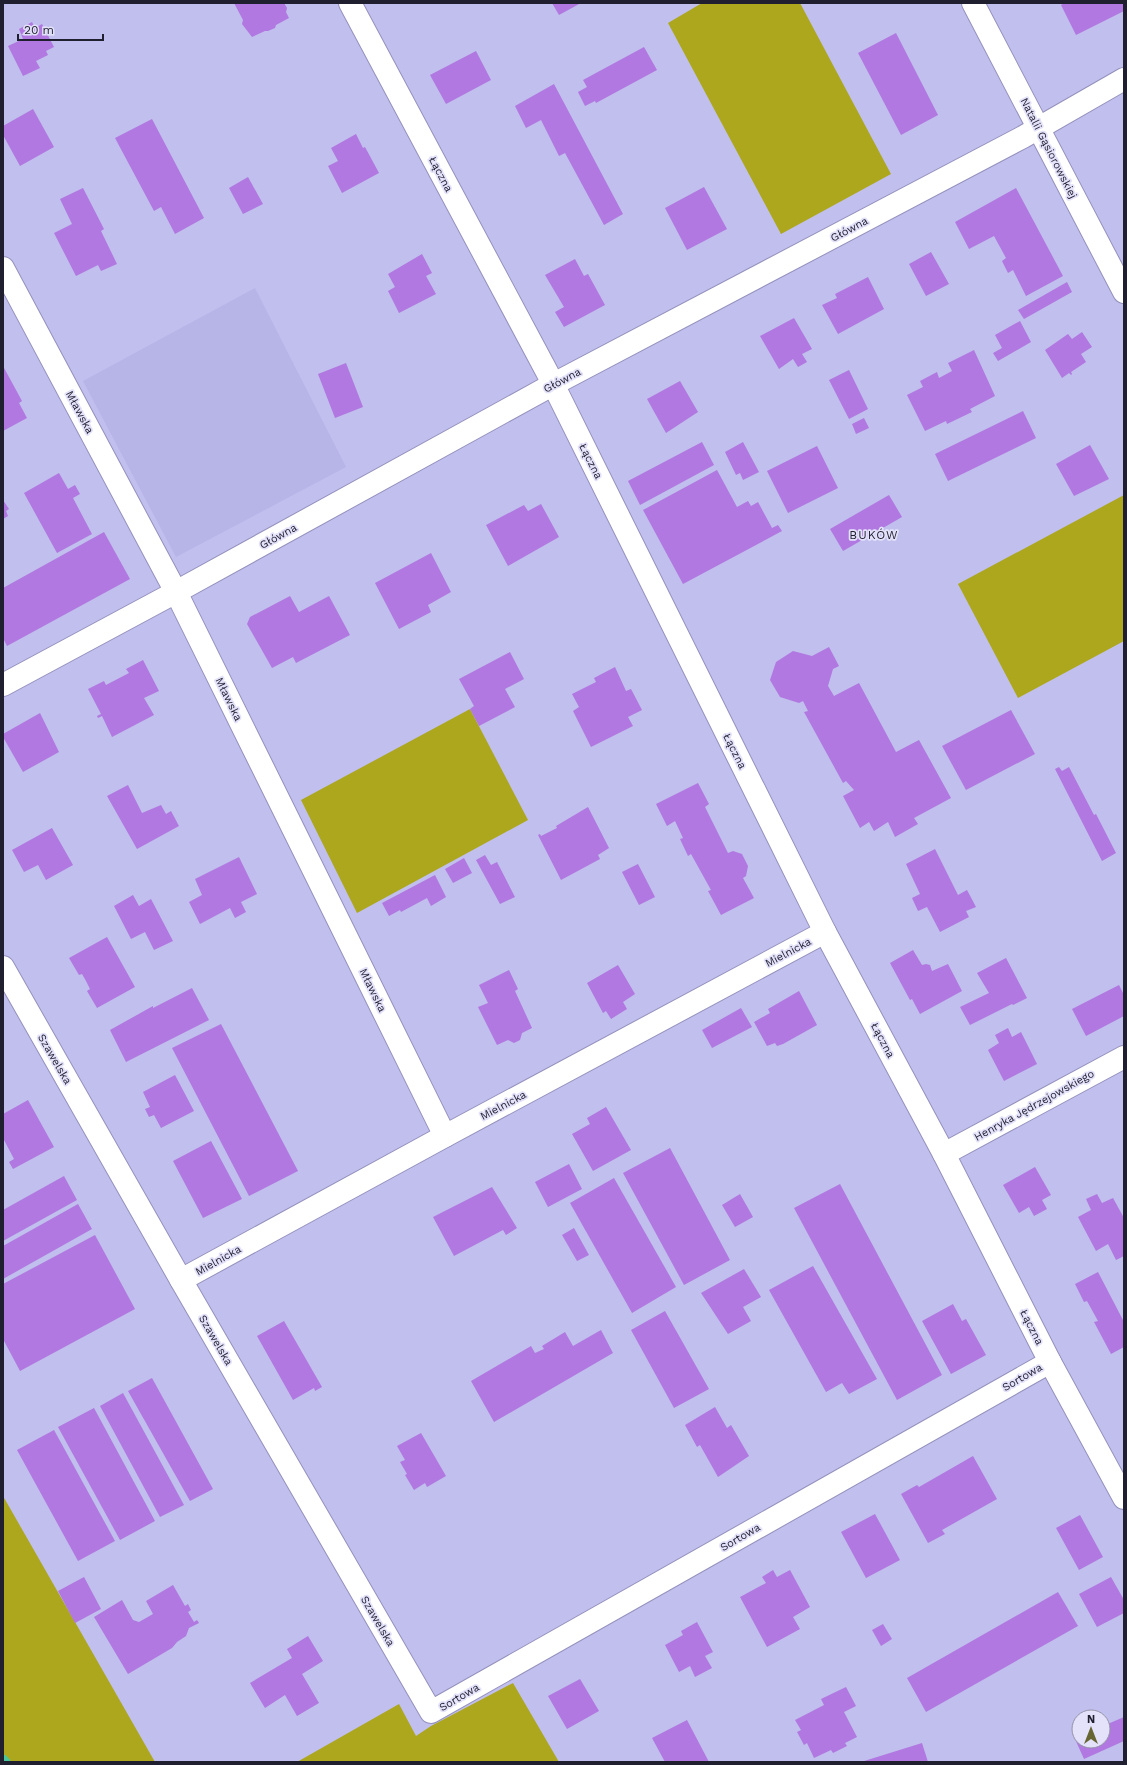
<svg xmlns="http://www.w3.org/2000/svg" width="1127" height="1765" font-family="'Work Sans',sans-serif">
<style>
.built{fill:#b7b4e8}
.green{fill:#aca71d}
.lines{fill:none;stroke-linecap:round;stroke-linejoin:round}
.stream{stroke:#49c69c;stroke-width:9}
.building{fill:#b078e0}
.minor-casing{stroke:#9491bd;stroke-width:24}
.minor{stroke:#fff;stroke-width:22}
.labels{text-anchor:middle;stroke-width:3.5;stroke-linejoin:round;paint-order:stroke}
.street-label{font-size:11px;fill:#201f30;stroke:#e3e2fa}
.neighbourhood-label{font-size:12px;letter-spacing:1px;fill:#201f30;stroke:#e3e2fa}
</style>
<rect width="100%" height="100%" fill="#c1bfed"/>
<polygon class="built" points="255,288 346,467 176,557 83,381"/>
<g class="green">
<polygon points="702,3 800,3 891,174 781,234 668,23"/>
<polygon points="1124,495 1124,641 1018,698 958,584"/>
<polygon points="470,709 528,820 357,913 301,800"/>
<polygon points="3,1496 155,1762 3,1762"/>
<polygon points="513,1683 559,1762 297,1762 399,1704 416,1736 431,1726"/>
</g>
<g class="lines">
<polyline class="stream" points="3,1759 6,1762"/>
</g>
<g class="building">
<polygon points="234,3 284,3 287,8 286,12 289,18 276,25 275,28 268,31 265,31 252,37 242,24 243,20"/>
<polygon points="552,3 581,3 559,15"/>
<polygon points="1064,3 1124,3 1124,11 1076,35 1061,5"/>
<polygon points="32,22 35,28 42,24 54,47 46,51 48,55 36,61 40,68 23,76 8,46 23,39 19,29"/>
<polygon points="896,33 938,115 901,135 858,53"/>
<polygon points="644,47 657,70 596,103 595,101 585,106 578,92 587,87 583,80"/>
<polygon points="476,51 491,80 446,104 430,75"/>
<polygon points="554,84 623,214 604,225 565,153 559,156 541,120 526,128 515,106"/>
<polygon points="33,109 54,147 20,166 3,135 3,126"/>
<polygon points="152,119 204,218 175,234 161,207 154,211 115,138"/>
<polygon points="356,134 363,148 365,147 379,173 342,193 328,166 338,161 331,148"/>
<polygon points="248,177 263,204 243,214 229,188"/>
<polygon points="704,187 727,229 687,250 665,208"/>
<polygon points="83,188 104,229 101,231 117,264 101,271 98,265 76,276 54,233 72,224 60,199"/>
<polygon points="1016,188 1063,276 1026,296 1013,270 1008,273 1002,261 1006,258 994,236 969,249 955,222"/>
<polygon points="931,252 949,284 926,296 909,264"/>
<polygon points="422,254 432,273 426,276 436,294 399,313 388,291 395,287 388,274"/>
<polygon points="575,259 584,276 588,274 605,305 564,327 555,312 564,307 545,275"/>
<polygon points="868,277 884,309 838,334 822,305 837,298 835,294"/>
<polygon points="1067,282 1072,292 1024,319 1018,310"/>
<polygon points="794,318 812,349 802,354 807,362 798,367 793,359 779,369 760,336"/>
<polygon points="1020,321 1031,342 998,361 993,353 1002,348 995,335"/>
<polygon points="1082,332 1092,347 1081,354 1086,362 1071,372 1072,374 1071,375 1069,373 1062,378 1045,350 1068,334 1072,339"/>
<polygon points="974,350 995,396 970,409 972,412 947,424 946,421 925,431 907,395 923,387 920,381 937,372 939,378 952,371 948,363"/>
<polygon points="346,363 363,407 335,418 318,374"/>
<polygon points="3,366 22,401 19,403 27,418 3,431"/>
<polygon points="849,370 868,409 849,419 829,380"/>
<polygon points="680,381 698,412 666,433 647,399"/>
<polygon points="1023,411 1036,438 948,481 935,454"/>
<polygon points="864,418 869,428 856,434 852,424"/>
<polygon points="702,442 714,465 640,505 628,481"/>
<polygon points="743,442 759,472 743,480 740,473 736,475 725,452"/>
<polygon points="1090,445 1109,479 1074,496 1056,464"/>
<polygon points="817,446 838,488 788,513 767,471"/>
<polygon points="717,470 737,507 748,501 751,506 758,502 772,528 778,525 782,531 683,584 643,510"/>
<polygon points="59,473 68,489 75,485 80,494 73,498 92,534 57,553 24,493"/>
<polygon points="889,495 902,517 843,551 830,529"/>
<polygon points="3,500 9,509 6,511 8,516 3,519"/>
<polygon points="541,504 559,537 508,566 486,525 524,505 528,511"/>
<polygon points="104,532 130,579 7,646 3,638 3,588"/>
<polygon points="431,553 451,592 428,605 431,612 399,629 375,583"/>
<polygon points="290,596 299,612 329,596 350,635 296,663 293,657 272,668 247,624 250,617"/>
<polygon points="829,647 839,666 833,669 828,686 834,696 859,683 896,752 919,740 951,798 914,818 918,824 895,837 888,822 874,831 869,822 860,828 843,796 854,790 846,781 843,783 804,712 808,711 803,701 799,703 780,697 770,680 776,662 793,651 812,656"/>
<polygon points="510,652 524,679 505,689 515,707 479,726 470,709 474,706 459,679"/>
<polygon points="143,660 159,691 144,698 154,715 112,737 102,716 98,718 97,716 101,714 88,689 104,681 106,685 129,673 126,669"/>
<polygon points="615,667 626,691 631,689 642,710 628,717 633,726 591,747 573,711 579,707 572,694 596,682 594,678"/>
<polygon points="1011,710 1035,754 966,790 942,746"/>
<polygon points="40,713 59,752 23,772 3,737 3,734"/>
<polygon points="1059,767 1062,771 1069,767 1094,815 1096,814 1116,853 1102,861 1055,769"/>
<polygon points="698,783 709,804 705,807 728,853 733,851 742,854 748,866 746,876 743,878 754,898 721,915 708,891 711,890 691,854 688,856 680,839 683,838 675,821 667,826 656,804"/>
<polygon points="128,785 142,813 161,805 166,814 171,811 179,826 137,849 107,796"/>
<polygon points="588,807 609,848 598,855 600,859 561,880 538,835 540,834 541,836 557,828 556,826"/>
<polygon points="52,828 73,865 46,880 38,865 24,872 12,850"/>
<polygon points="935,849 958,895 967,890 976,907 966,911 969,917 940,932 927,907 918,911 912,898 920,894 906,864"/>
<polygon points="485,855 491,865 497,862 515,897 500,904 476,860"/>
<polygon points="239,857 257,894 241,902 246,912 235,918 230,908 200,924 189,902 202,895 195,879"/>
<polygon points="464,858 472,873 453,883 445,869"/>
<polygon points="638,864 655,897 639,905 622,872"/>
<polygon points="435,875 446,897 431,906 427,898 401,912 400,910 389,916 382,903"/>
<polygon points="133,895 139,906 151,899 173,941 154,950 145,932 131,939 114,906"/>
<polygon points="107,937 135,987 97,1008 87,991 90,989 86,981 82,974 79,975 69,958"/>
<polygon points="913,950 922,965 926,964 930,965 932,971 948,964 962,991 920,1014 912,999 910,1000 890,963"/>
<polygon points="1006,958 1027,998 1013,1005 1012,1004 970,1025 960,1007 989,993 977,973"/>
<polygon points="618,965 635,994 623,1002 627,1009 611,1019 606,1011 603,1013 587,983"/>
<polygon points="509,970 518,989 515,991 532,1028 522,1033 520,1040 514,1043 508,1040 497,1045 478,1007 488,1003 479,985"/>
<polygon points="1119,985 1124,995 1124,1016 1086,1036 1072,1009"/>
<polygon points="192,988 209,1020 126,1062 110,1030 153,1006 153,1008"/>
<polygon points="799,991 817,1025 783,1044 777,1046 775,1043 767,1046 754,1022 770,1013 768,1009"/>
<polygon points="741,1008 752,1027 712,1048 702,1030"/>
<polygon points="221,1024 298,1171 249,1196 172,1048"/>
<polygon points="1008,1028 1012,1037 1021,1032 1037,1064 1004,1081 988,1050 999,1043 995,1035"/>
<polygon points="175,1075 194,1111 161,1128 154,1115 149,1117 145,1109 150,1107 143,1092"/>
<polygon points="28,1100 54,1147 13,1169 9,1162 14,1159 3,1138 3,1114"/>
<polygon points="606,1107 631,1150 593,1171 572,1134 590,1124 587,1118"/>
<polygon points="211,1141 242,1199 203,1218 173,1161"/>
<polygon points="670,1148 730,1260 684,1285 623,1173"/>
<polygon points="569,1164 582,1189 548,1207 535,1182"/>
<polygon points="1035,1167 1051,1195 1042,1200 1047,1209 1034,1216 1029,1207 1019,1213 1003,1185"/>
<polygon points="64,1176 77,1200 3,1241 3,1210"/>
<polygon points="614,1178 676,1287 632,1313 570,1203"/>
<polygon points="840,1184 942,1375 897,1400 794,1208"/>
<polygon points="492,1187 517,1228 506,1235 503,1230 454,1256 433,1217"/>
<polygon points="740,1194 753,1217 735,1227 722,1205"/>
<polygon points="1097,1194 1102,1203 1113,1198 1124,1218 1124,1256 1116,1260 1108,1244 1096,1251 1078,1217 1091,1210 1086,1199"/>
<polygon points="78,1204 92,1229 3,1279 3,1246"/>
<polygon points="574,1228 589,1255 577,1261 562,1235"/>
<polygon points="95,1235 135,1309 20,1371 3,1339 3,1284"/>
<polygon points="813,1266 877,1379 849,1394 842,1383 826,1392 769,1290"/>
<polygon points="744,1269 761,1297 743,1307 751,1321 728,1334 701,1293"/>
<polygon points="1098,1272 1124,1322 1124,1347 1111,1354 1094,1322 1098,1321 1087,1301 1084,1302 1075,1284"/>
<polygon points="953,1304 962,1321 966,1319 986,1355 951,1374 922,1321"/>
<polygon points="665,1311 709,1389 674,1408 631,1330"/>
<polygon points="284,1321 322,1387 315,1391 314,1388 293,1400 257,1336"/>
<polygon points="601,1330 613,1353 494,1422 471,1381 531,1346 535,1353 544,1349 542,1346 565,1332 573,1346"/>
<polygon points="152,1378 213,1489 190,1501 128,1391"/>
<polygon points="123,1393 184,1505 160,1517 100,1406"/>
<polygon points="715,1407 727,1428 731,1425 749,1456 718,1477 700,1445 697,1447 685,1425"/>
<polygon points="94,1408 155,1521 120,1540 58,1427"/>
<polygon points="54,1430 115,1541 78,1561 17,1450"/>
<polygon points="421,1433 446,1476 427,1487 425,1483 414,1490 405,1475 407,1474 400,1462 405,1460 397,1446"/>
<polygon points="973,1456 997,1499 942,1530 945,1534 928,1543 901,1494 917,1485 919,1487"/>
<polygon points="875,1514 900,1560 866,1578 841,1532"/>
<polygon points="1080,1515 1103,1557 1079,1570 1056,1528"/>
<polygon points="773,1570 777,1577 790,1570 810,1607 793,1617 800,1629 767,1647 740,1597 766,1583 762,1577"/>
<polygon points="84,1577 101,1609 75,1623 58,1591"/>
<polygon points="1111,1577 1124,1600 1124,1613 1097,1627 1079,1594"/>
<polygon points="173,1585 185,1606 188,1604 191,1610 188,1612 194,1622 197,1620 199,1623 189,1628 186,1636 177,1642 172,1648 128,1674 94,1617 122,1600 133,1620 139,1622 153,1614 146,1601"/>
<polygon points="1058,1592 1078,1626 926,1712 907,1678"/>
<polygon points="697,1622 713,1652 705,1656 712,1668 695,1677 690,1666 679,1672 665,1645 683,1635 681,1631"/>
<polygon points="883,1624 892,1639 881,1646 872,1630"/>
<polygon points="308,1636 323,1661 302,1674 319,1703 297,1716 285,1695 265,1708 250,1683 292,1658 287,1649"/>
<polygon points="580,1679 599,1711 567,1729 548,1696"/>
<polygon points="846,1687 856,1706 844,1712 857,1737 845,1743 847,1746 833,1753 831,1750 814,1758 807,1743 804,1745 797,1732 801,1730 795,1720 824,1705 821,1699"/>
<polygon points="1124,1717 1124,1741 1084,1759 1075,1739 1079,1737 1079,1741 1103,1741 1103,1726"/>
<polygon points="687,1720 709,1762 665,1762 652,1738"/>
<polygon points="922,1743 928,1762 861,1762"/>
</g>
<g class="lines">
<defs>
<g id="minor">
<polyline points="350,3 547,372 825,932 944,1154 1050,1362 1124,1498"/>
<polyline points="973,3 1124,292"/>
<polyline points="3,268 176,592 445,1136"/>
<polyline points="3,685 176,592 552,385 1023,137 1124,79"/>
<polyline points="3,967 181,1280 431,1712 1050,1362"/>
<polyline points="944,1154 1124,1057"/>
<polyline points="181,1280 445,1136 825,932"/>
</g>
</defs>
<use href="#minor" class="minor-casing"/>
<use href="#minor" class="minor"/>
</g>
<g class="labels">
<g class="street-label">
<text transform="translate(1049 148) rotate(63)" y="4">Natalii Gąsiorowskiej</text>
<text transform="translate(441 174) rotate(62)" y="4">Łączna</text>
<text transform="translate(849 229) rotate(-28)" y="4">Główna</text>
<text transform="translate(562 380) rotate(-28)" y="4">Główna</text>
<text transform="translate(80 412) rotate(62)" y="4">Mławska</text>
<text transform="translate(591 461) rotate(63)" y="4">Łączna</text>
<text transform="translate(278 536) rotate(-29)" y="4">Główna</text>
<text transform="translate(229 699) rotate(64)" y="4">Mławska</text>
<text transform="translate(735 751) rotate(63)" y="4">Łączna</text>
<text transform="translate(788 952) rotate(-28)" y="4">Mielnicka</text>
<text transform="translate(373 990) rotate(64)" y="4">Mławska</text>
<text transform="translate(883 1040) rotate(62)" y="4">Łączna</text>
<text transform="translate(55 1059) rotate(60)" y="4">Szawelska</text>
<text transform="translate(503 1105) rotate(-28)" y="4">Mielnicka</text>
<text transform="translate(1034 1105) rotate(-29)" y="4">Henryka Jędrzejowskiego</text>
<text transform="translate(218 1260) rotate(-29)" y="4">Mielnicka</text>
<text transform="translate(1032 1327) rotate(63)" y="4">Łączna</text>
<text transform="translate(216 1340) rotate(60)" y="4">Szawelska</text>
<text transform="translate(1022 1377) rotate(-30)" y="4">Sortowa</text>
<text transform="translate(740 1537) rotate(-30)" y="4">Sortowa</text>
<text transform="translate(378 1621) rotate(60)" y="4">Szawelska</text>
<text transform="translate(459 1697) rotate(-30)" y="4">Sortowa</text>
</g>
<g class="neighbourhood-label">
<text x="874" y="539">BUKÓW</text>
</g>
</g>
<rect width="1127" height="1765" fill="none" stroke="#201f30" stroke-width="8"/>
<g transform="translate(1091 1729)"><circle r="19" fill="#e3e2fa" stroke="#9594a9"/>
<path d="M0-3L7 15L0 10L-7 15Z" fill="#676532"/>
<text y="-6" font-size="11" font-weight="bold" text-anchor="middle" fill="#201f30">N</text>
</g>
<path d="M18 34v6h85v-6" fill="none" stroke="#201f30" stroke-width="2"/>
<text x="24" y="34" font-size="12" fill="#201f30" stroke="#e3e2fa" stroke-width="3" paint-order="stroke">20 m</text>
</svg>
